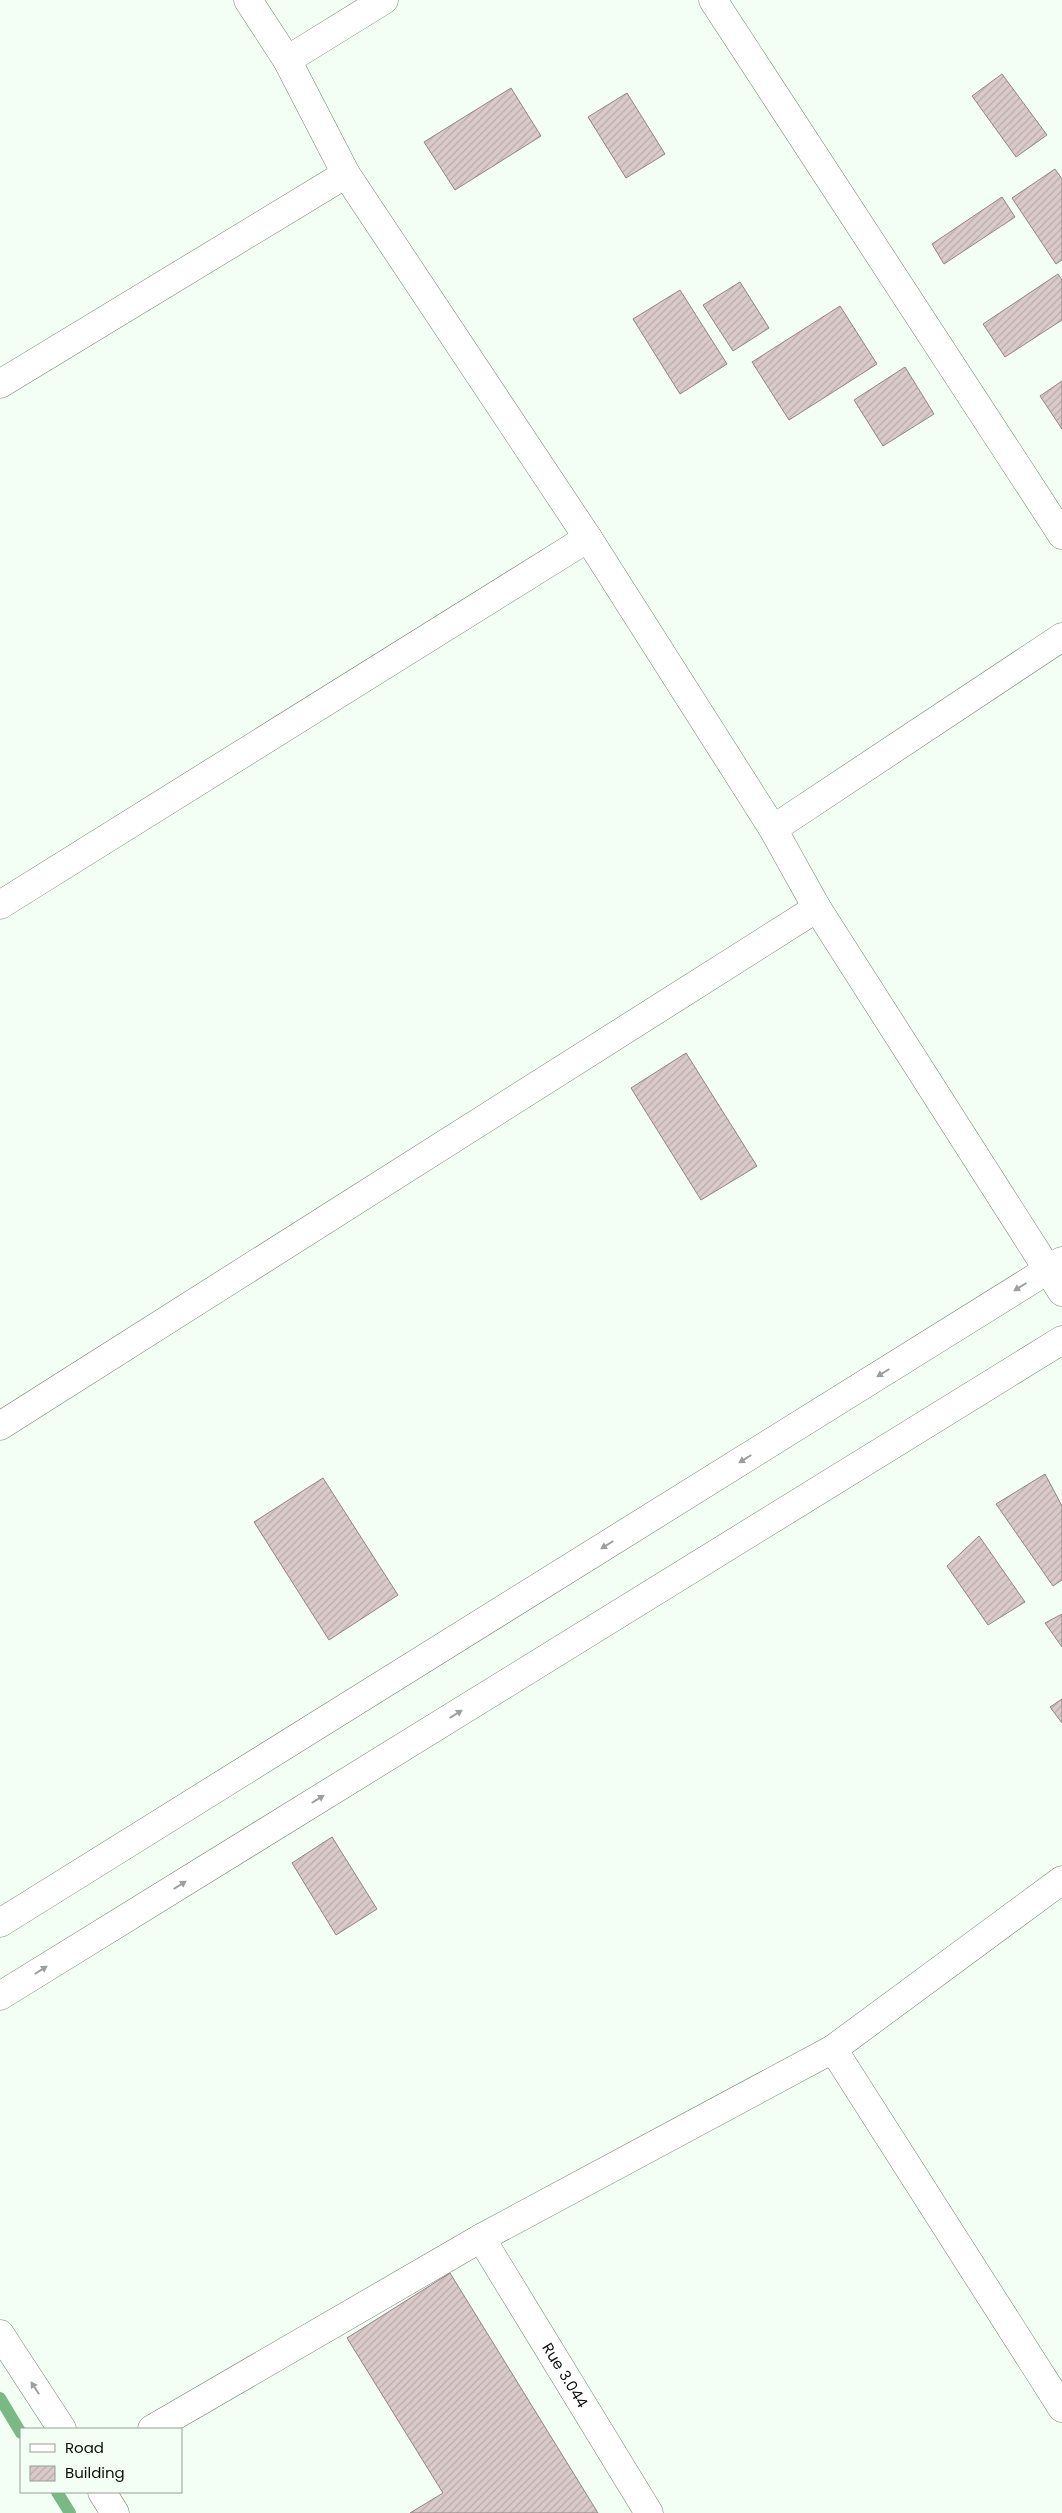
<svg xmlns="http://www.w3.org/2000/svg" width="1062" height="2513" font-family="Poppins,sans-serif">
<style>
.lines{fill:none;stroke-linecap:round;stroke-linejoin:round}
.stream{stroke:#7ab984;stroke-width:12}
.building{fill:url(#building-hatch);stroke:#938485}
.minor-casing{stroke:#768077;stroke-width:29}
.major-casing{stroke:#768077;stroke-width:29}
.minor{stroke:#fff;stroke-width:28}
.major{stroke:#fff;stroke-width:28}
.oneway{fill:#9d9f9e}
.labels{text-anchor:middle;stroke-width:4.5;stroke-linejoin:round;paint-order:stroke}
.street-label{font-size:15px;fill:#0b0f0c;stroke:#f3fff4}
</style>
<defs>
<pattern id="building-hatch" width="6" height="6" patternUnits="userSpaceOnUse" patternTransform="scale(1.25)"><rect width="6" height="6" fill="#dacaca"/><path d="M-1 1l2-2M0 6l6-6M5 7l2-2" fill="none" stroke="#baacac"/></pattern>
</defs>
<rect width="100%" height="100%" fill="#f3fff4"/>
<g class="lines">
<g class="stream">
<polyline points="0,2398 21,2433"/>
<polyline points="57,2492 70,2513"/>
</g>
</g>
<g class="building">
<polygon points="1002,74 1047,135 1016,157 972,96"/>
<polygon points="511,88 541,136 455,190 424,142"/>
<polygon points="627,93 665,154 626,178 588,117"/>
<polygon points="1055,169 1062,179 1062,260 1056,264 1012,198"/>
<polygon points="1002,197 1015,217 944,264 932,244"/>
<polygon points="1058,274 1062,280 1062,320 1005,357 983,324"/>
<polygon points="740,282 769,328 733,351 703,305"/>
<polygon points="680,290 727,364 680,394 633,319"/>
<polygon points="840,306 877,364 789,420 752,362"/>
<polygon points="905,367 934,414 883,446 854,400"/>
<polygon points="1062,381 1062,429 1040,396"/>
<polygon points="686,1053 757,1166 701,1200 631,1088"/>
<polygon points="1045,1474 1062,1506 1062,1580 1053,1586 996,1504"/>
<polygon points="323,1478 398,1595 329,1640 254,1522"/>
<polygon points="979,1536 1025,1602 988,1625 947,1566"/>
<polygon points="1062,1614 1062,1647 1045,1623"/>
<polygon points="1062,1699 1062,1723 1050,1707"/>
<polygon points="332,1837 377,1909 336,1935 292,1863"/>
<polygon points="450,2273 598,2513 410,2513 443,2493 347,2338"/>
</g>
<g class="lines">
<defs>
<g id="minor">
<polyline points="248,0 287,60 346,174 588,538 773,829 817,908 1062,1292"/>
<polyline points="713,0 1062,535"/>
<polyline points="287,60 384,0"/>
<polyline points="0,384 346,174"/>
<polyline points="773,829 1062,637"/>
<polyline points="0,905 588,538"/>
<polyline points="0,1426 817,908"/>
<polyline points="833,2049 1062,2408"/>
<path id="s1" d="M481 2238 649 2513"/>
<polyline points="0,2334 62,2429"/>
<polyline points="152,2429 481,2238 833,2049 1062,1880"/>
<polyline points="102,2492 115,2513"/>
</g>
<g id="major">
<polyline points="0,1923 1062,1261"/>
<polyline points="0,1996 1062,1340"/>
</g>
</defs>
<use href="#minor" class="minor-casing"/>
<use href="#major" class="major-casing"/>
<use href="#minor" class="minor"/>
<use href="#major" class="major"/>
</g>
<defs><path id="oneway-solid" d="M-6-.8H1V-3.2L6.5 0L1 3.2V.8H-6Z" transform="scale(1.25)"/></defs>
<g class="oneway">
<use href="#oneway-solid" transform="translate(1020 1287) rotate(148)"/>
<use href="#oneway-solid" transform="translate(883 1373) rotate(148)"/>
<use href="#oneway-solid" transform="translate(745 1459) rotate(148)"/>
<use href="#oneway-solid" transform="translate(607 1545) rotate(148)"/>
<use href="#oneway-solid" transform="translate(456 1714) rotate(-32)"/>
<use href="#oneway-solid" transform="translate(318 1799) rotate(-32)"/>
<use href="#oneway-solid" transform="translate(180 1885) rotate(-32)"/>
<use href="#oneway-solid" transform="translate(41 1970) rotate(-32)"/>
<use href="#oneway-solid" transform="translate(35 2388) rotate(-123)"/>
</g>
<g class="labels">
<g class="street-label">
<text dy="5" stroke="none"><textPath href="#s1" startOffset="161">Rue 3.044</textPath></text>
</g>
</g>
<rect x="20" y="2428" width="162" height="65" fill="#f3fff4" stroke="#969f97"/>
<rect x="30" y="2444" width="25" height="8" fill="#ffffff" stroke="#969f97"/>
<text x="65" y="2453" font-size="15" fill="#0b0f0c">Road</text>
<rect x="30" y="2466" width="25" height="15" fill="url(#building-hatch)" stroke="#969f97"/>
<text x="65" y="2478" font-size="15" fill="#0b0f0c">Building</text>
</svg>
